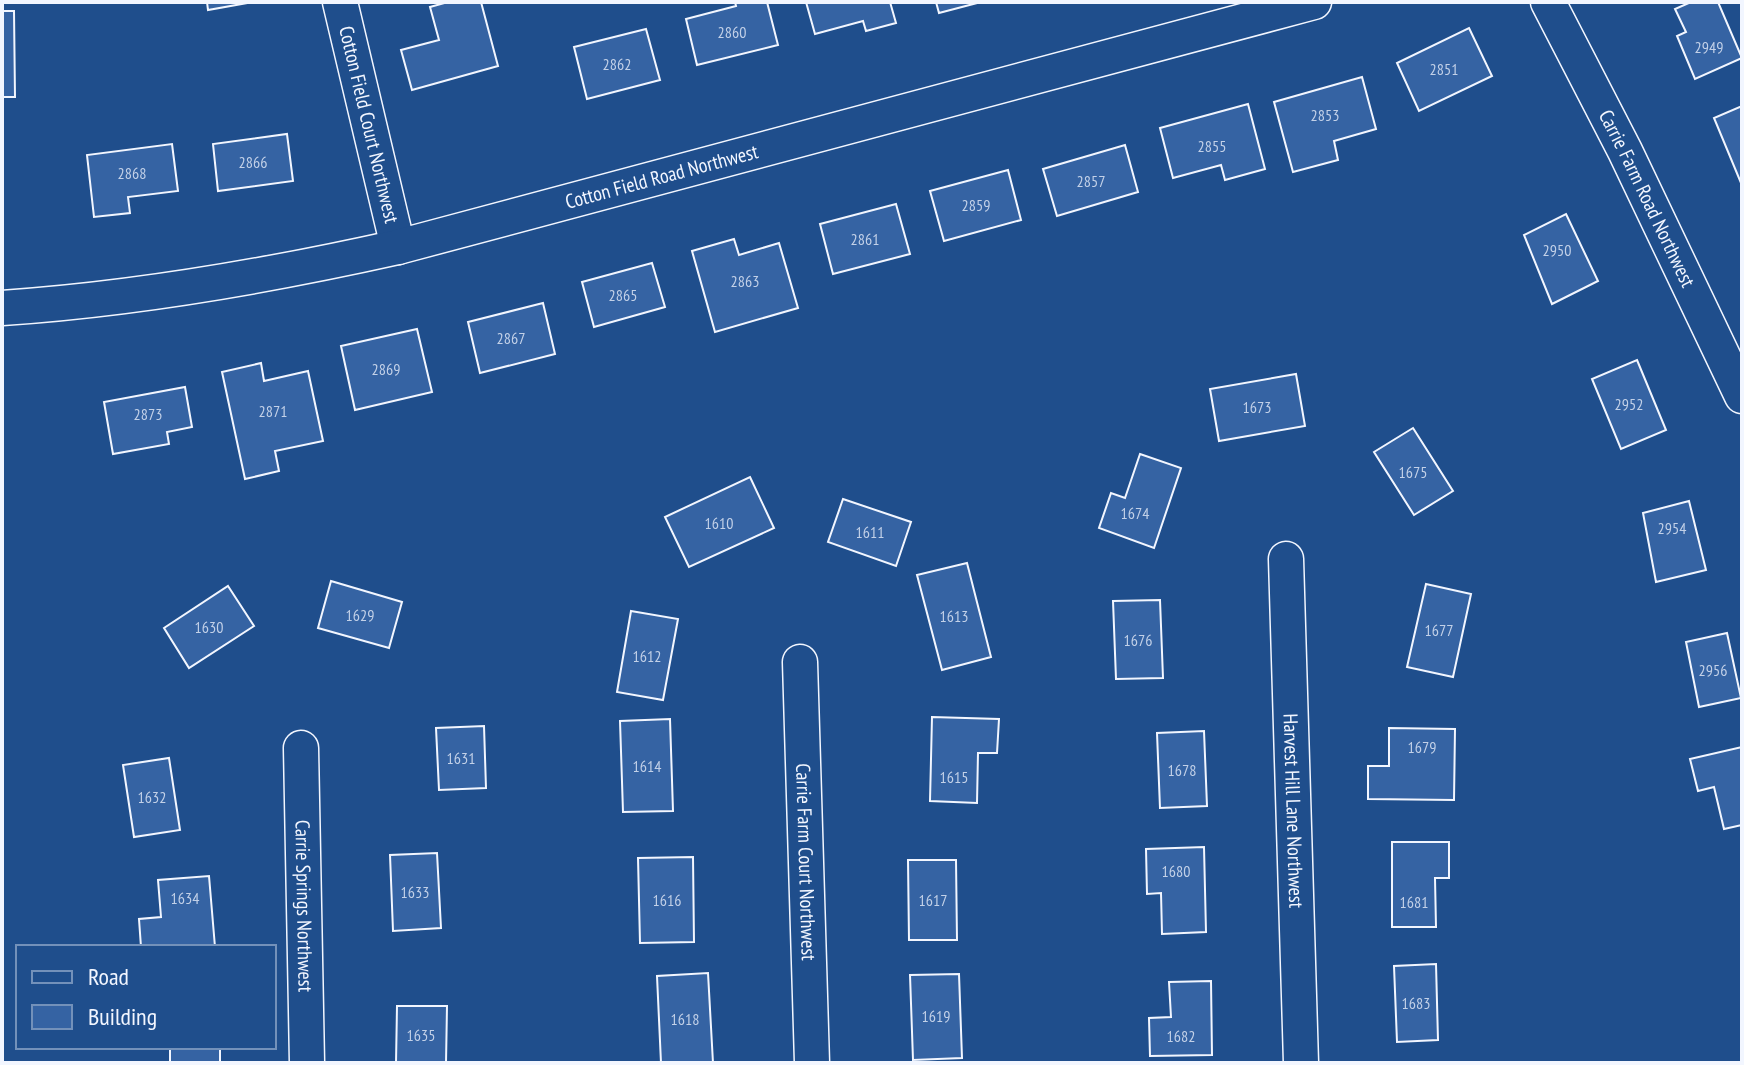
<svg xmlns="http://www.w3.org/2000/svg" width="1744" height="1065" font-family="'PT Sans Narrow',sans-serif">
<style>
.building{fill:#3563a3;stroke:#f2f6ff;stroke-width:2}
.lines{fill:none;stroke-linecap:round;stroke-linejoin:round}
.street-casing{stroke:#f2f6ff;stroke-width:37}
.street{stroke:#1f4e8c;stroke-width:34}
.labels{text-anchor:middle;stroke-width:6;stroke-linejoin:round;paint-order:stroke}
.number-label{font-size:16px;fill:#c3d1e8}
.street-label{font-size:20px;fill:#f2f6ff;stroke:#1f4e8c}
</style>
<rect width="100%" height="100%" fill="#1f4e8c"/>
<g class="building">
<polygon points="207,2 253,2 208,10"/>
<polygon points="448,2 481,2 498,66 412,90 401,50 439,40 430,7"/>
<polygon points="735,2 767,2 778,45 697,65 686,19 736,6"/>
<polygon points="806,2 890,2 896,23 866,31 863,21 815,34"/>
<polygon points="936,2 981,2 939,13"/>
<polygon points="1691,2 1718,2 1742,58 1695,79 1677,36 1686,32 1675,9"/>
<polygon points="2,11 14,11 15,97 2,97"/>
<polygon points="1469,28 1492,76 1419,111 1397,63"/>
<polygon points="646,29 660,80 587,99 574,47"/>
<polygon points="1362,77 1376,129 1334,141 1338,160 1293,172 1274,102"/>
<polygon points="1248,104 1265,169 1225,180 1221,165 1173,178 1160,128"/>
<polygon points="1742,106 1742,183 1741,183 1714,118"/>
<polygon points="287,134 293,181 218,191 213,144"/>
<polygon points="172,144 178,191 128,197 130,213 94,217 87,155"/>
<polygon points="1125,145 1138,192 1057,216 1043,169"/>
<polygon points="1008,170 1021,220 944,241 930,191"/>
<polygon points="896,204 910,254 833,274 820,224"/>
<polygon points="1566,214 1598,281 1552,304 1524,235"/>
<polygon points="734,239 739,255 779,243 798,308 715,332 692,251"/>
<polygon points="652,263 665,307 594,327 582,282"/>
<polygon points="543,303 555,354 480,373 468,322"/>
<polygon points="417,329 432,392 355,410 341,346"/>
<polygon points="1637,360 1666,430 1621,449 1592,379"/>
<polygon points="261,363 264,381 308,371 323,441 275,451 279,471 245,479 222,372"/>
<polygon points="1296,374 1305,426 1219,441 1210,389"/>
<polygon points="185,387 192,427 167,432 169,444 113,454 104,402"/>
<polygon points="1413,428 1453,491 1414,515 1374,452"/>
<polygon points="1140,454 1181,468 1154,548 1099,528 1111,493 1125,498"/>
<polygon points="750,477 774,528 689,567 665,517"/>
<polygon points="843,499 911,522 896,566 828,542"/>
<polygon points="1689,501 1706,570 1656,582 1643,513"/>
<polygon points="967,563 991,657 942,670 917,575"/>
<polygon points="331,581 402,602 389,648 318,628"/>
<polygon points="1426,584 1471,594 1453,677 1407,667"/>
<polygon points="228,586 254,626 189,668 164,628"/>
<polygon points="1160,600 1163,678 1116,679 1113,601"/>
<polygon points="631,611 678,619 663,700 617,692"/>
<polygon points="1727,633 1741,698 1699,707 1686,642"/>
<polygon points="932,717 999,719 997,753 978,753 977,803 930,801"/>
<polygon points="670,719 673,811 623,812 620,721"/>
<polygon points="484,726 486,788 439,790 436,728"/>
<polygon points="1389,728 1455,729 1454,800 1368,799 1368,766 1389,766"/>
<polygon points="1204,731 1207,806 1160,808 1157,733"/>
<polygon points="1742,747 1742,825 1724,829 1714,787 1698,791 1690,759"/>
<polygon points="169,758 180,830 134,837 123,765"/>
<polygon points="1392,842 1449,842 1449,878 1435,878 1436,927 1392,927"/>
<polygon points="1204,847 1206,932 1162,934 1161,893 1147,894 1146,849"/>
<polygon points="437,853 441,928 393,931 390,855"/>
<polygon points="693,857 694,942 640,943 638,858"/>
<polygon points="908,860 956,860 957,940 909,940"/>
<polygon points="209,876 215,947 141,947 139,919 161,917 158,880"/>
<polygon points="1436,964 1438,1040 1397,1042 1394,966"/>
<polygon points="708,973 713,1063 661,1063 657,976"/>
<polygon points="959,974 962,1058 913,1060 910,975"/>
<polygon points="1211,981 1212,1055 1150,1056 1149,1018 1171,1017 1169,982"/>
<polygon points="397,1006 447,1006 446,1063 396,1063"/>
<rect x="170" y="1047" width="50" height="16"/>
</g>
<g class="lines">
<defs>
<g id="street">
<path id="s1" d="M340 2 398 247"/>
<path id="s2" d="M1548 2 1625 151 1742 396"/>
<path id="s3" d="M2 308C135 299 268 276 398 247L1314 2"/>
<path id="s4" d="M1286 559 1301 1063"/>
<path id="s5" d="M800 662 812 1063"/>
<path id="s6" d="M301 748 307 1063"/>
</g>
</defs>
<use href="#street" class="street-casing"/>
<use href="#street" class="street"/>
</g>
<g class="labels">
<g class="number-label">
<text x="732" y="38">2860</text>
<text x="1709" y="53">2949</text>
<text x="617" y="70">2862</text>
<text x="1444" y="75">2851</text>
<text x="1325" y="121">2853</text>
<text x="1212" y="152">2855</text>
<text x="253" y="168">2866</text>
<text x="132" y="179">2868</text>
<text x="1091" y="187">2857</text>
<text x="976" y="211">2859</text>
<text x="865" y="245">2861</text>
<text x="1557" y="256">2950</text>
<text x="745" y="287">2863</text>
<text x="623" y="301">2865</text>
<text x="511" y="344">2867</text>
<text x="386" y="375">2869</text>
<text x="1629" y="410">2952</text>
<text x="1257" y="413">1673</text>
<text x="273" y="417">2871</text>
<text x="148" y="420">2873</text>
<text x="1413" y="478">1675</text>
<text x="1135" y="519">1674</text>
<text x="719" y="529">1610</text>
<text x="1672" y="534">2954</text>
<text x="870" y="538">1611</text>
<text x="360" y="621">1629</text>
<text x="954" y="622">1613</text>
<text x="209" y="633">1630</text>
<text x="1439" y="636">1677</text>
<text x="1138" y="646">1676</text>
<text x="647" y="662">1612</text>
<text x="1713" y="676">2956</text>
<text x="1422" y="753">1679</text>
<text x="461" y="764">1631</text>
<text x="647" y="772">1614</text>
<text x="1182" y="776">1678</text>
<text x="954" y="783">1615</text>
<text x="152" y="803">1632</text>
<text x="1176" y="877">1680</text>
<text x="415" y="898">1633</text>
<text x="185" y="904">1634</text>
<text x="667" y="906">1616</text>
<text x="933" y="906">1617</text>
<text x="1414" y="908">1681</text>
<text x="1416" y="1009">1683</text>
<text x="936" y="1022">1619</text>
<text x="685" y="1025">1618</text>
<text x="421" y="1041">1635</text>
<text x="1181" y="1042">1682</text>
</g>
<g class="street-label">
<text dy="7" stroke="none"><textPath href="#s1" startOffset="126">Cotton Field Court Northwest</textPath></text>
<text dy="7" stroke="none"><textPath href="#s3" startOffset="674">Cotton Field Road Northwest</textPath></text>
<text dy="7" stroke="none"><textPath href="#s2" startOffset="220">Carrie Farm Road Northwest</textPath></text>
<text dy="7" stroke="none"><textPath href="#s4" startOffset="252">Harvest Hill Lane Northwest</textPath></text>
<text dy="7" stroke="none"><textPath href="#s5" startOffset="200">Carrie Farm Court Northwest</textPath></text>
<text dy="7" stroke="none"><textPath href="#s6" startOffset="158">Carrie Springs Northwest</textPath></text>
</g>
</g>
<rect width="1744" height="1065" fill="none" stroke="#f2f6ff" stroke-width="8"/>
<rect x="16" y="945" width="260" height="104" fill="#1f4e8c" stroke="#7391ba" stroke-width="2"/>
<rect x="32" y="971" width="40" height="12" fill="#1f4e8c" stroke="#7391ba" stroke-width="2"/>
<text x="88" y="985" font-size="24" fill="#f2f6ff">Road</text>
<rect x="32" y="1005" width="40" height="24" fill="#3563a3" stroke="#7391ba" stroke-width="2"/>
<text x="88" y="1025" font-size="24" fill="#f2f6ff">Building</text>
</svg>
